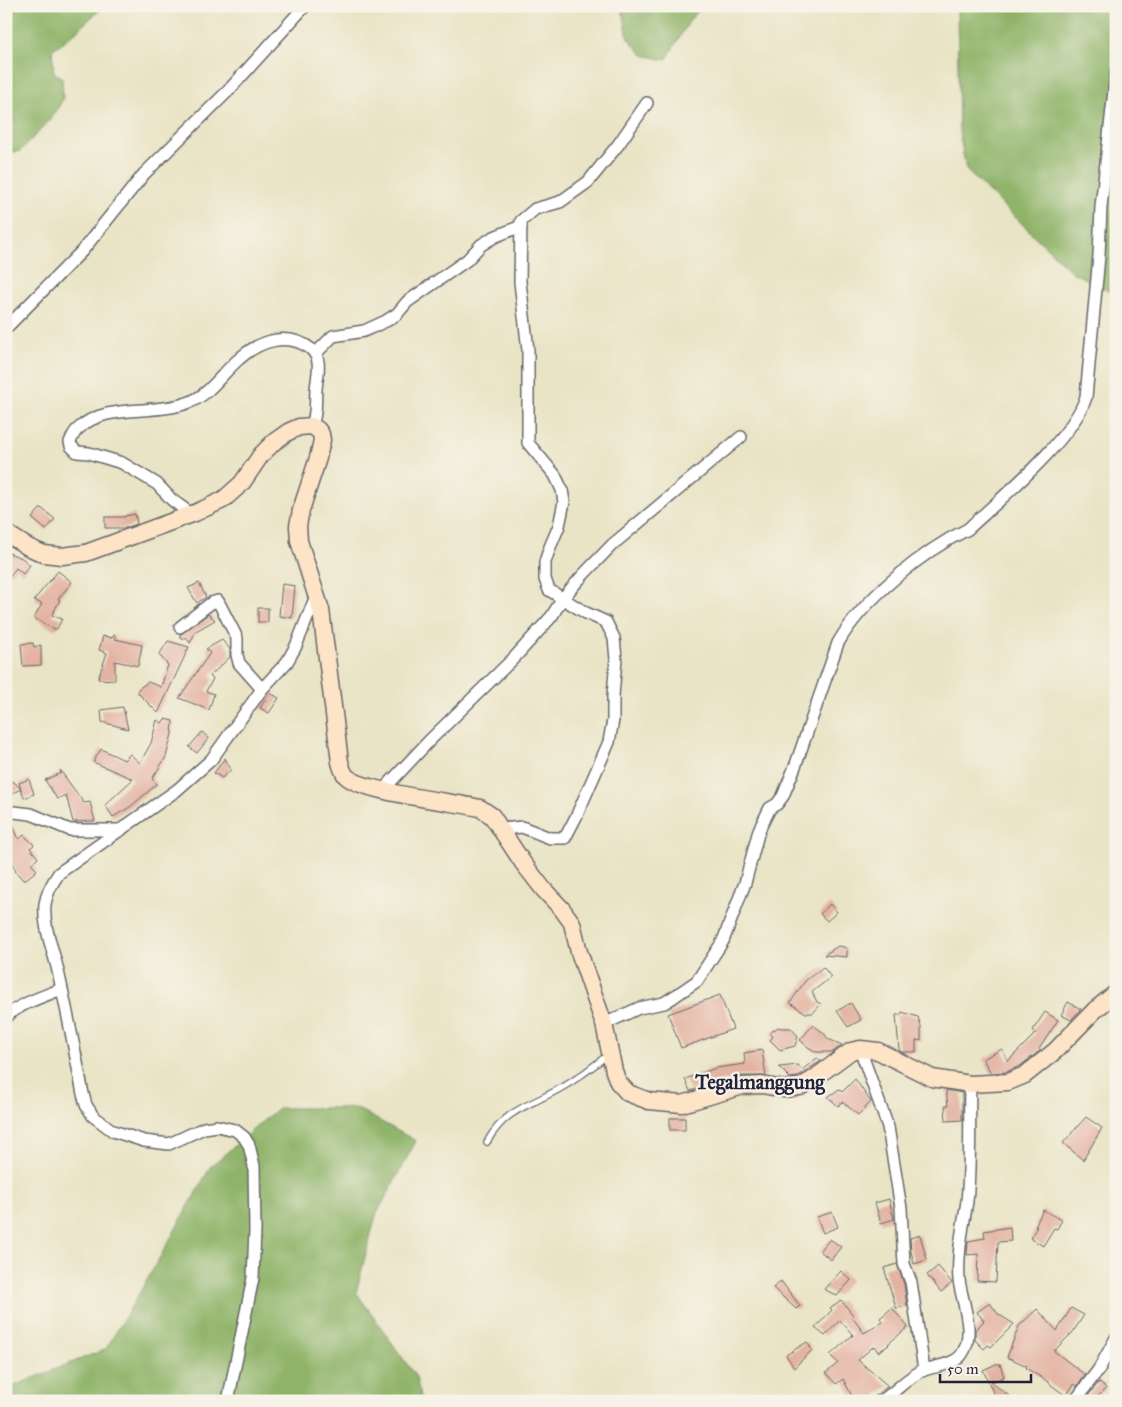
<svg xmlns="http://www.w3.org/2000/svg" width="1122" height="1407" font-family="'IM FELL Great Primer',serif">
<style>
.forest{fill:#8fb469;stroke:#586b52}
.building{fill:#e3b2a1}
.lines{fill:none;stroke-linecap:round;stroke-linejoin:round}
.lane-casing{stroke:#68666b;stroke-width:8}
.street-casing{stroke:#68666b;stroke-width:14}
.secondary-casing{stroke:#68666b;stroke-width:19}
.lane{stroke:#fff;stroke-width:5.5}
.street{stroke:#fff;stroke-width:11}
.secondary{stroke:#fee4c6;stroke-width:16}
.labels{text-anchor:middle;stroke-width:4.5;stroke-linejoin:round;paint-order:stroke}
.quarter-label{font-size:20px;font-weight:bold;fill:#22223b;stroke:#f7f3e8}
</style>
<rect width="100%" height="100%" fill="#f7f3e8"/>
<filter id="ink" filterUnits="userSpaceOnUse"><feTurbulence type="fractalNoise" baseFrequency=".02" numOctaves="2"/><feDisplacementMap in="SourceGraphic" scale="10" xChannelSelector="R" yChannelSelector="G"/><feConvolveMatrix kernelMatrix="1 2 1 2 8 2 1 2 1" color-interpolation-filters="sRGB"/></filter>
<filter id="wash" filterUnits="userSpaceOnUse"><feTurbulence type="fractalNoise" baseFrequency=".0096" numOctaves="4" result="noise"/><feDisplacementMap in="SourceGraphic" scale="20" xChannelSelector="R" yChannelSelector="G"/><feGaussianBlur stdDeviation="1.12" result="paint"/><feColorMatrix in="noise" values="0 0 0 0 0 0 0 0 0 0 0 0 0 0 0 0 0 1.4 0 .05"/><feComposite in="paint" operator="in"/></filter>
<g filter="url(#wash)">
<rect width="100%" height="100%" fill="#e9e4c5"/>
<g class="forest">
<polygon points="6,6 104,6 72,35 52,50 54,72 62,78 63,99 52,118 20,151 6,153"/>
<polygon points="620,6 702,6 690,20 666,60 643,55 628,38 624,17"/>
<polygon points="957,6 1116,6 1116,295 1072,272 966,170 959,131"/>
<polygon points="278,1108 356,1108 416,1141 376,1215 356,1292 416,1377 421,1401 6,1401 6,1389 106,1349 146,1282 211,1166"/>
</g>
<g id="blocks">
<g class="building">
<polygon points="41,508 55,519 46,530 32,518"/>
<polygon points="135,514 137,524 125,528 105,528 105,517 125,517 125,516"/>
<polygon points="6,552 22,558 30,565 23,574 16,568 6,582"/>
<polygon points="58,571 72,582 58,599 60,600 52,615 62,619 57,629 53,629 34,618 42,604 34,600"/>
<polygon points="199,583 206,597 197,603 188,588"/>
<polygon points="282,584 295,586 292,618 279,616"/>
<rect x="258" y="608" width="10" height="14"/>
<polygon points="208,614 215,620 196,631 190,643 186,637 182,639 180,635 181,634"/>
<polygon points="114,635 115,635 115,639 142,645 138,666 115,661 115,680 98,679 107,653 99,650 103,636 112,638"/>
<polygon points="222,640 230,649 230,657 210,676 213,679 206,691 214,694 209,710 179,698 210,653 206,649"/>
<polygon points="168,641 189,647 158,713 138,693 138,689 148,682 161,687 168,665 159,655"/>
<polygon points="33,643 34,647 41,645 41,665 23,666 21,644"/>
<polygon points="270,693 279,698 269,713 260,708"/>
<polygon points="123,707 128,729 102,722 101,710"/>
<polygon points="165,719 173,721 172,734 166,757 152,779 157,784 130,807 113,817 105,805 133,779 93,762 101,749 124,760 130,754 140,763 151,743 157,720 162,723"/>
<polygon points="202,732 209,738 197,753 189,747"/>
<polygon points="225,758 231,770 222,778 214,773"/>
<polygon points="60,770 84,803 90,802 95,821 73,822 66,795 57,799 45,780 61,773"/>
<polygon points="29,779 34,794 24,798 19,783"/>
<polygon points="13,781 21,789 6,796 6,785"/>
<polygon points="6,820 10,820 19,839 24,835 34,845 30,848 38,858 31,864 37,870 24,881 15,871 16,870 6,855"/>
<polygon points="830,904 837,912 827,921 820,914"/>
<polygon points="838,946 844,947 847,950 847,957 824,955"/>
<polygon points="823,967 831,977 812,992 817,1002 821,1004 813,1013 806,1013 790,1003 805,981"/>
<polygon points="720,995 733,1029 681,1048 668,1014"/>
<polygon points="1068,1002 1081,1009 1071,1020 1061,1015"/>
<polygon points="851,1003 861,1020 848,1027 837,1011"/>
<polygon points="902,1012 918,1017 921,1026 921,1041 916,1040 916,1052 902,1052 899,1050 896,1015 901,1015"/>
<polygon points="1045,1012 1058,1020 1039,1049 1041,1050 1020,1066 1006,1072 991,1073 983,1059 1002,1049 1008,1061 1036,1033 1033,1030"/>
<polygon points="813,1025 824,1033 828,1039 842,1045 833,1052 816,1052 808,1047 800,1040"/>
<polygon points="778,1027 781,1028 791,1028 798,1036 795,1046 780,1050 770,1040 773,1037 770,1033"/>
<polygon points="762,1050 766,1076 740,1076 690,1091 685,1079 716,1068 745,1064 744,1053"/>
<polygon points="817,1058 821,1061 797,1077 790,1078 779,1067 798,1065 802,1070"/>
<polygon points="855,1079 871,1102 858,1115 843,1102 838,1106 828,1097 839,1089 842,1092"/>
<polygon points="946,1090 962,1093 962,1120 946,1121 945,1106 948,1106"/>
<polygon points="1086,1117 1102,1128 1083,1160 1063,1143"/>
<rect x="670" y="1118" width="15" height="12"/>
<polygon points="889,1199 894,1219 881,1223 875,1203"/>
<polygon points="1043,1210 1062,1220 1057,1229 1054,1228 1043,1246 1030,1238 1037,1227 1035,1226"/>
<polygon points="832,1212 838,1227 823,1233 817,1217"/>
<polygon points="1010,1227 1011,1241 998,1242 996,1282 977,1281 978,1254 967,1255 968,1241 985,1238 984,1231"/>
<polygon points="920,1235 927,1260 914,1264 911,1251 910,1238"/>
<polygon points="830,1239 841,1247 831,1260 820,1251"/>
<polygon points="897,1264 904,1284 907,1306 896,1308 884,1268"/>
<polygon points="938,1266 952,1283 941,1292 927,1275"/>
<polygon points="841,1271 851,1280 837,1296 824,1289"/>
<polygon points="781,1281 800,1306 796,1309 773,1288"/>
<polygon points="841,1300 853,1315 852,1317 864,1333 883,1322 880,1318 892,1308 908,1327 888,1344 889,1345 878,1352 874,1346 858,1360 888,1386 876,1395 873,1401 865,1401 863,1398 853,1398 843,1379 836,1384 826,1373 838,1363 830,1355 853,1335 840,1320 825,1336 815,1328 832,1310 830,1308"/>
<polygon points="990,1303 998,1314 1014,1324 991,1347 988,1345 984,1349 975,1340 975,1330 984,1321 977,1312"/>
<polygon points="1071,1308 1084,1315 1073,1332 1054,1351 1085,1375 1077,1386 1074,1384 1066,1396 1050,1384 1050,1383 1026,1368 1027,1366 1007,1357 1019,1326 1037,1309 1057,1331"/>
<polygon points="807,1342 812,1350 794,1368 786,1355"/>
<polygon points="996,1364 1000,1364 1004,1377 991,1382 1016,1401 997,1401 983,1370"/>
<polygon points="1099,1382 1106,1388 1094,1401 1088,1396"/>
</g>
</g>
</g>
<g filter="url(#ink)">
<use href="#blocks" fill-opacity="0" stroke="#68666b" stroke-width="1"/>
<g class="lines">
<defs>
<path id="lane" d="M487 1142C506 1108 530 1106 561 1088 578 1079 593 1066 609 1054"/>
<g id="street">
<polyline points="6,328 82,251 144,174 228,91 305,6"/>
<polyline points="315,354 333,336 364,331 386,321 397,314 407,302 467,260 481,245 494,237 521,226"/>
<path d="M191 514 172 500 157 484 122 463 89 453 77 452 71 446 70 442C72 438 74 432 78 429 105 403 150 415 184 404 209 397 220 375 239 359 259 341 288 331 311 349 323 359 317 376 316 389 315 404 317 411 312 426"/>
<polyline points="180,627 211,603 218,601 237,638 237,655 239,663 262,689"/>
<polyline points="383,790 430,740 515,657 552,616 562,599 583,575 612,545 741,437"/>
<polyline points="6,813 14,812 31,814 70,830 121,830"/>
<polyline points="501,829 522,827 550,838 565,838 576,817 609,742 613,720 613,696 616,659 614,638 606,622 586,613 549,590 545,579 545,562 550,547 559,526 564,502 562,490 555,475 528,443 528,350 520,282 521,221 535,209 560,202 588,182 618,145 647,103"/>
<path d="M6 1017C20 1003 43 997 61 989"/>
<path d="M604 1024 639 1008 664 1003 675 996 697 981 723 941 745 883 759 830 770 808 777 804 783 796 796 764 838 643C863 599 923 551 968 529 1001 498 1073 439 1086 397L1099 256 1101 207 1116 73"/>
<polyline points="860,1049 888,1127 901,1208 904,1264 911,1282 924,1370"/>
<path d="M228 1401 253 1278 255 1230 254 1166 249 1145 244 1137 235 1130 217 1126 204 1128 169 1144 144 1141 113 1131 93 1116 86 1105 83 1094C75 1052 67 1009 57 967 52 946 43 926 45 904 47 892 52 883 59 873L177 790 211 760 262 689 287 662 296 646 316 596"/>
<path d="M881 1401C896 1392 908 1376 924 1370 935 1366 955 1365 962 1354 976 1334 962 1302 959 1280 957 1253 963 1228 967 1201 971 1163 969 1123 970 1084"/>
<polyline points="1075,1401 1099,1369 1116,1338"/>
</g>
<path id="secondary" d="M6 533 28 547 44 554 62 556 86 553 195 513 223 500 242 483 261 455 274 442 288 432 299 427 312 426 318 430 321 434 322 440 318 458 301 510 298 526 299 541 321 610 340 762C341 766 343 772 346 776 361 792 453 802 480 808L492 816 523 863 544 890 562 909 572 923 579 952 604 1024 614 1071 618 1082 628 1093 649 1101 682 1104 743 1086 762 1085 784 1089 800 1087 812 1080 851 1051 860 1049 878 1051 932 1078 970 1084 1008 1082 1025 1075 1055 1051 1095 1010 1116 993"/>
</defs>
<use href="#lane" class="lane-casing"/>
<use href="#street" class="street-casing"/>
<use href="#secondary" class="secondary-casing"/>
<use href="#lane" class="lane"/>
<use href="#street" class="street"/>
<use href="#secondary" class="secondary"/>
</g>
</g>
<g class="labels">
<g class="quarter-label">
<text x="760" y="1089">Tegalmanggung</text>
</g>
</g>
<rect width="1122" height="1407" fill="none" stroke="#f7f3e8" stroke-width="25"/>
<path d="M940 1374v8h91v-8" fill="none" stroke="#22223b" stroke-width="2.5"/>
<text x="947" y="1374" font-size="15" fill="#22223b" stroke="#f7f3e8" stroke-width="4" paint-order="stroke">50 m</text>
</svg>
